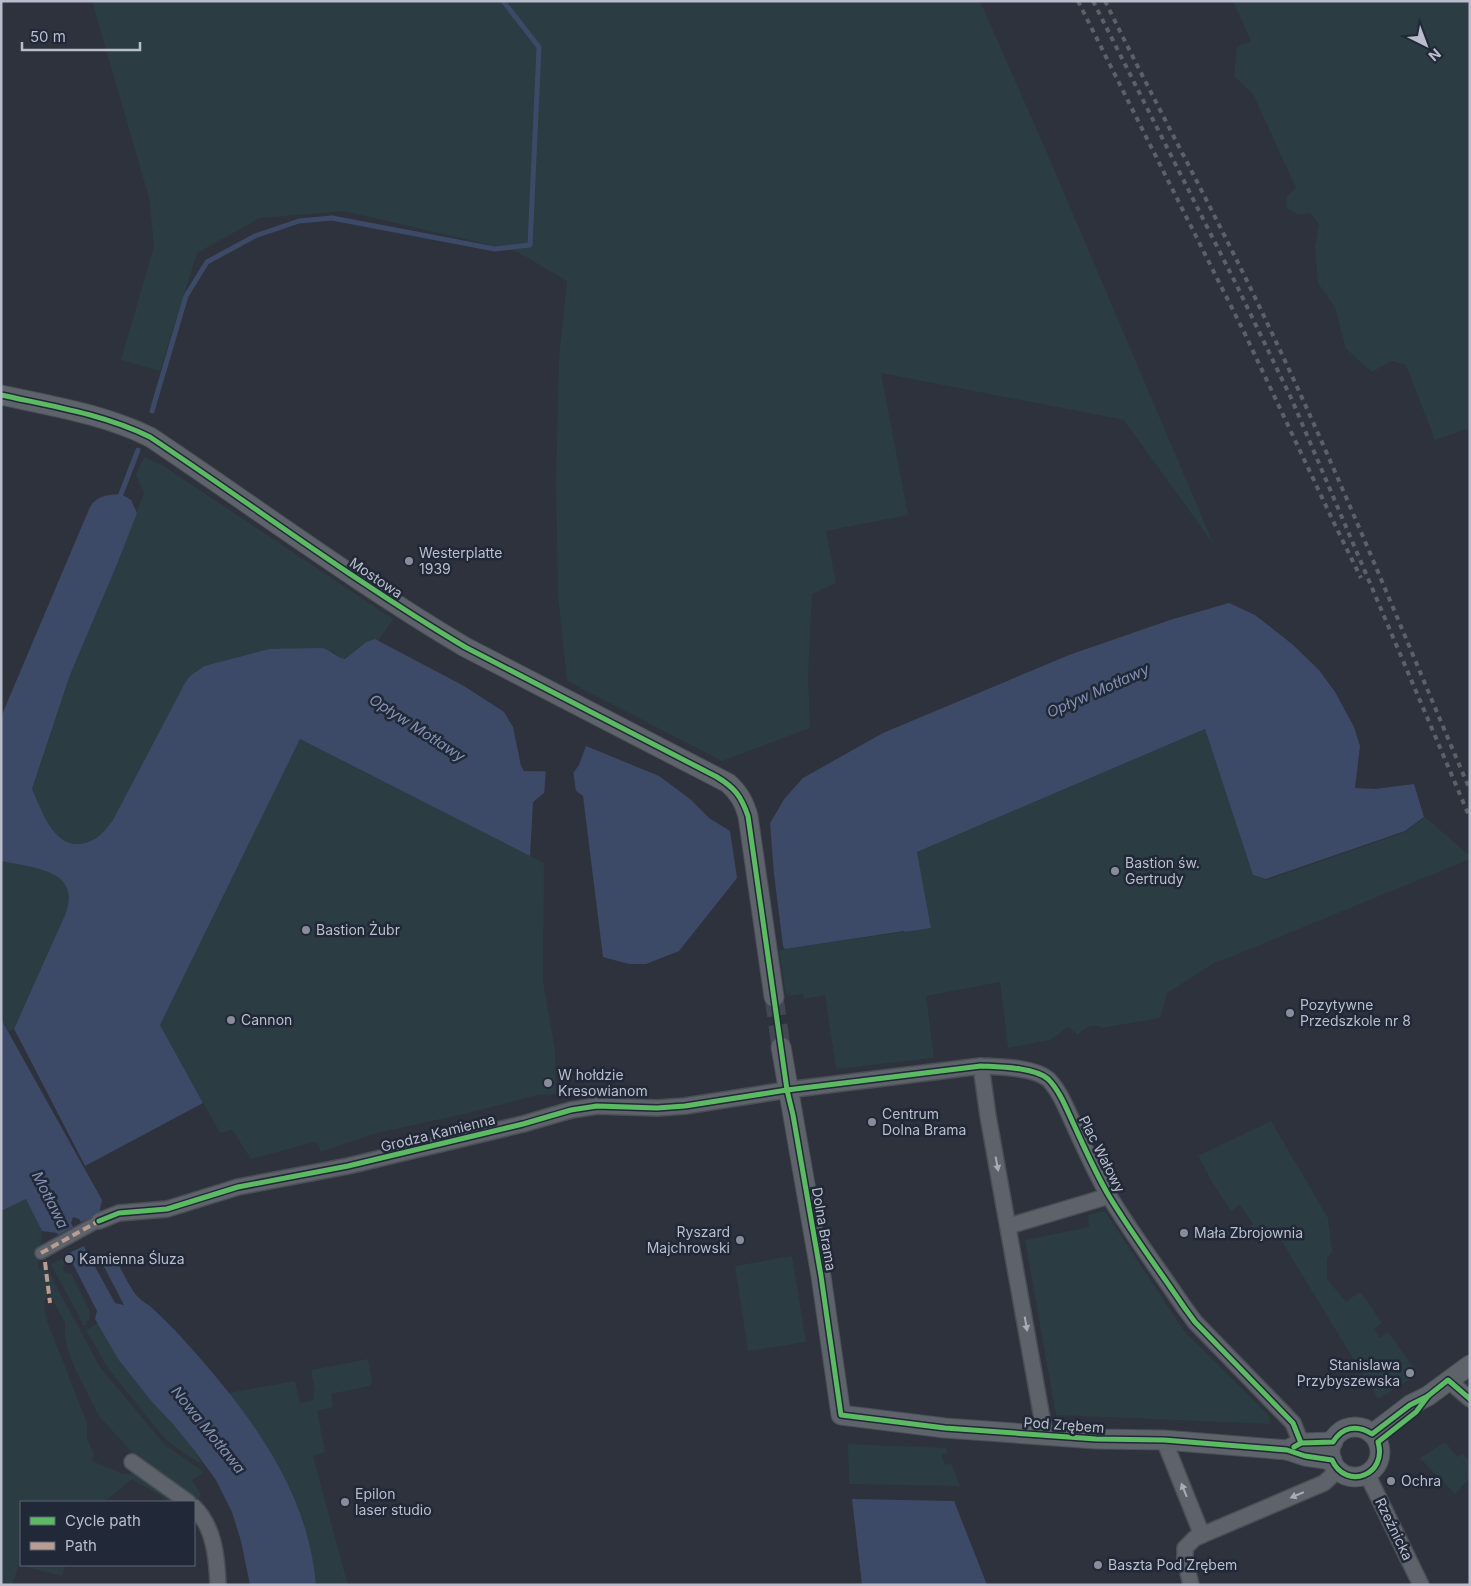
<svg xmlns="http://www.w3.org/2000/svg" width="1471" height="1586" font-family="Inter,sans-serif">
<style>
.green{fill:#2b3c42}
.water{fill:#3d4a67}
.pier{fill:#2e323c}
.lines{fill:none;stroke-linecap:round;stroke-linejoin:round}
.stream{stroke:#3d4a67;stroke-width:5}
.tertiary-tunnel{stroke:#434752;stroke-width:19;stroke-dasharray:19 9;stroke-linecap:butt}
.pedestrian-casing{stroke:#4a4e55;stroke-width:14}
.minor-casing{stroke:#4a4e55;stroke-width:18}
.tertiary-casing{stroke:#4a4e55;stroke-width:21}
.pedestrian{stroke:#5e626a;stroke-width:11}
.minor{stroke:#5e626a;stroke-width:15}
.tertiary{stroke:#5e626a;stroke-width:19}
.rail{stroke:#5d6068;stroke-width:4;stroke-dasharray:5 5;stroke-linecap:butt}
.quiet{stroke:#b99d93;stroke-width:4;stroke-dasharray:8 4;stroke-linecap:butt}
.cycleway-casing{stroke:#212837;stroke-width:8}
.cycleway{stroke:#5cba63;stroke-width:5}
.oneway{fill:#a8acb8}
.poi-dot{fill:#898d9a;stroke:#212837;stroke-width:2}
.labels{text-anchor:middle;stroke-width:5;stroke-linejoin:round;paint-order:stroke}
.poi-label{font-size:14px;fill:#babecc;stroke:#212837;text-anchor:start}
.street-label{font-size:14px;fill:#babecc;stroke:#212837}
.water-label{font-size:15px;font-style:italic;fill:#8390b2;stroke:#212837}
</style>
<rect width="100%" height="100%" fill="#2e323c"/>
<g class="green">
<polygon points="92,1 980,1 1047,153 1214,545 1124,420 881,373 908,515 826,531 836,583 812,594 808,675 810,728 722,761 567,681 558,596 556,482 559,357 567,281 516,251 344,211 260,218 197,253 160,371 121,360 154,246 149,198"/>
<polygon points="1233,1 1470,1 1470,428 1435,440 1406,365 1392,361 1372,372 1346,349 1335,307 1318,283 1315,248 1319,224 1310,213 1298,215 1286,208 1287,196 1296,188 1253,94 1234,76 1237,47 1251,41"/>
<path d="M144 457 162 465 393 619 379 640C365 638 355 652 345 659L340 658 333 651 269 649 204 666 196 671 113 820C104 832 96 842 80 844 52 846 42 810 32 790L70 675 118 562 144 493 136 475Z"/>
<path d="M1205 729 1253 875 1267 880 1405 832 1425 817 1470 856V859L1228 958 1216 962 1167 993 1160 1018 1101 1028 1100 1026C1090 1026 1084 1027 1078 1035L1068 1027 1050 1040 1008 1048 1000 982 926 996 934 1058 836 1069 825 995 804 999 803 994 790 996 789 994 786 995 779 950 931 928 917 852Z"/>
<polygon points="300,739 544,863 543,981 555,1050 556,1094 538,1095 464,1114 373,1134 321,1152 318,1144 315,1142 251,1159 232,1130 220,1133 160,1025"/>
<path d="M1 861C32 868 83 869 65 915L14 1029 9 1032 1 1019Z"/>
<polygon points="1271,1121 1328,1218 1332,1252 1327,1259 1327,1279 1346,1302 1359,1292 1363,1295 1382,1323 1374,1329 1380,1338 1388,1332 1413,1367 1409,1373 1412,1378 1378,1399 1279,1237 1247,1235 1244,1230 1253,1224 1240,1205 1231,1211 1212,1182 1198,1156"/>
<polygon points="26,1198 42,1231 38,1269 46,1267 100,1367 165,1445 201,1470 203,1473 192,1480 201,1495 197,1502 136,1457 99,1416 77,1373 67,1348 65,1335 65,1323 49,1292 44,1302 46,1318 87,1423 87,1438 94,1455 92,1461 123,1474 135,1473 176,1502 165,1502 161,1496 132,1479 104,1502 21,1502 21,1565 66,1565 62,1576 19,1565 12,1585 1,1585 1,1211"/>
<polygon points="1105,1211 1184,1331 1269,1416 1270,1424 1056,1415 1025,1240 1089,1227 1088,1215"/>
<polygon points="792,1256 806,1342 748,1351 735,1266"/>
<polygon points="64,1258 65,1260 63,1269 66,1273 71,1274 73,1277 90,1312 89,1320 85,1322 87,1324 84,1326 51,1264"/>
<polygon points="98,1323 118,1359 152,1402 172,1423 194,1450 202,1463 198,1462 171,1444 162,1435 107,1367 86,1330"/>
<path d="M368 1359 372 1383 369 1386 331 1394 333 1407 317 1411 325 1452 313 1456 347 1582V1585H316C310 1512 274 1448 228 1393L295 1381 300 1403 314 1400 313 1393 315 1392 311 1370Z"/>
<polygon points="1445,1442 1457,1457 1463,1454 1470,1462 1470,1478 1455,1494 1420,1458"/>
<polygon points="848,1444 946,1448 947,1453 941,1455 945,1465 951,1463 960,1486 849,1484"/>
</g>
<g class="water">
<path d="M121 494 131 500 137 513 118 562 70 675 32 789C42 810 52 846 80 844 96 842 104 832 113 820L185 683 190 676 204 666 269 649 322 648C332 650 336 658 345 659L366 642 375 639 464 686 504 712 513 727 521 766 524 771 574 772 579 765 586 746 659 776 690 799 709 818 730 831 737 878 679 951 646 964H629L603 957 583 796 575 790 544 793 533 802 530 856 300 739 160 1025 203 1103 85 1166 14 1029 65 915C83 869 32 868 1 861V717L90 507C98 495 107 495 121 494Z"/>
<polygon points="1229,603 1255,615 1292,644 1319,670 1335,692 1354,727 1360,746 1355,788 1375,789 1414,784 1424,817 1405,831 1266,879 1253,875 1205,729 917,852 931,928 905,932 904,931 785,949 783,946 774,874 770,823 785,798 803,778 883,733 1069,655 1170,620"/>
<path d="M1 1019 102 1200 99 1214 81 1222 79 1219 73 1217 71 1223 115 1303 124 1305 100 1259 112 1252C118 1263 131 1291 139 1298 142 1301 147 1304 151 1307 162 1317 173 1328 183 1339 246 1409 308 1487 316 1585H250L241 1541 232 1512 216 1480 194 1450 172 1423 152 1402 118 1359 95 1319 97 1311 57 1233 42 1231 26 1199 1 1211Z"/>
<polygon points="852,1499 954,1501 987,1585 862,1585"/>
</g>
<g class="pier">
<polygon points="573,768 576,793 544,796 546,769"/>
<polygon points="14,1029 85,1166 84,1167 9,1032 11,1031 32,1069 12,1030"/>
<polygon points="75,1226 86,1245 65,1255 56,1236"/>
</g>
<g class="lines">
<g class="stream">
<polyline points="152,411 186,296 207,262 255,236 299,221 332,218 495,249 530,245 539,47 503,1"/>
<polyline points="121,494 138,450"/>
</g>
<polyline class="tertiary-tunnel" points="774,997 781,1047"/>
<defs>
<polyline id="pedestrian" points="41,1253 99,1221"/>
<g id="minor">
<polyline points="981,1066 988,1116 1045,1435"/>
<path d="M99 1221 119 1213 167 1209 238 1187 348 1166 523 1124 571 1110 597 1106 657 1108 685 1106 787 1090 981 1066C999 1067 1034 1067 1048 1079 1060 1091 1067 1110 1074 1125 1085 1149 1096 1174 1109 1196 1132 1234 1159 1270 1184 1307L1195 1322 1293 1423 1301 1443"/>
<polyline points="1009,1226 1109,1196"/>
<polyline points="1448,1380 1470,1399"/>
<polyline points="1164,1440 1202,1535"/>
<polyline points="132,1462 188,1502"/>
<polyline points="1367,1474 1421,1585"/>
<path d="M194 1507C214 1527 217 1557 218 1585"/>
<polyline points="1191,1585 1185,1559 1185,1548 1195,1538 1324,1483 1338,1470"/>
</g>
<g id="tertiary">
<path d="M1 395C51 406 103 414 150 437 255 507 357 583 465 647L728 783C739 793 744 802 748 816L774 997"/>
<polyline points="781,1047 821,1276 841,1415 945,1428 1096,1439 1164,1440 1287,1450 1305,1456 1332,1460"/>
<circle cx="1355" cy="1452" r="25"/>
<polyline points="1372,1434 1410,1405 1428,1396 1470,1365"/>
<polyline points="1287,1450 1301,1443 1333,1442"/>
</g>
</defs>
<use href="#pedestrian" class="pedestrian-casing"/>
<use href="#minor" class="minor-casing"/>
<use href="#tertiary" class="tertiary-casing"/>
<use href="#pedestrian" class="pedestrian"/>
<use href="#minor" class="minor"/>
<use href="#tertiary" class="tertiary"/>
<g class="rail">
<polyline points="1078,1 1245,334 1334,523 1361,578"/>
<polyline points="1093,1 1236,284 1292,400 1470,818"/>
<path d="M1105 1C1159 111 1218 218 1270 329 1342 480 1404 636 1470 790"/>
</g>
<g class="quiet">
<polyline points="41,1253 99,1221"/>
<polyline points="45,1262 50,1303"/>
</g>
<defs>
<g id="cycleway">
<path d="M1 395C51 406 103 414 150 437 255 507 357 583 465 647L717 777C735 788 741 796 748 816L787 1090 793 1115 821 1276 841 1415 945 1428 1096 1439 1164 1440 1287 1450 1305 1456 1332 1460C1346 1491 1388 1475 1378 1442L1416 1412 1428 1396"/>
<path d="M99 1221 119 1213 167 1209 238 1187 348 1166 523 1124 571 1110 597 1106 657 1108 685 1106 787 1090 981 1066C999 1067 1034 1067 1048 1079 1060 1091 1067 1110 1074 1125 1085 1149 1096 1174 1109 1196 1132 1234 1159 1270 1184 1307L1195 1322 1293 1423 1301 1443"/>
<path d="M1294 1447 1301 1443 1333 1442C1342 1427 1357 1424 1372 1434L1410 1405 1428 1396 1448 1380 1470 1399"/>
</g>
</defs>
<use href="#cycleway" class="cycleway-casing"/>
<use href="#cycleway" class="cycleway"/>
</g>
<defs><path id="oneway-solid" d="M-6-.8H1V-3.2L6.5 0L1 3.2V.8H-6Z" transform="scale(1.25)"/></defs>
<g class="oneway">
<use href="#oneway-solid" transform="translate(997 1164) rotate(79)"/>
<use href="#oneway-solid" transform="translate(1026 1324) rotate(80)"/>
<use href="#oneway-solid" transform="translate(1184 1490) rotate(-112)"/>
<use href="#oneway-solid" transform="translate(1297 1495) rotate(157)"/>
</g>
<g class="poi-dot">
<circle cx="409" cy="561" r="5"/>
<circle cx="1115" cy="871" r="5"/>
<circle cx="306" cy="930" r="5"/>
<circle cx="1290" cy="1013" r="5"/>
<circle cx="231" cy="1020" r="5"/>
<circle cx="548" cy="1083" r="5"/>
<circle cx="872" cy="1122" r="5"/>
<circle cx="1184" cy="1233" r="5"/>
<circle cx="740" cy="1240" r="5"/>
<circle cx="69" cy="1259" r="5"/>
<circle cx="1410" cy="1373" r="5"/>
<circle cx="1391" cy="1481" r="5"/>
<circle cx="345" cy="1502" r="5"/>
<circle cx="1098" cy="1565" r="5"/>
</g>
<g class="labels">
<g class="poi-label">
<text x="419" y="558">Westerplatte<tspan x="419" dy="16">1939</tspan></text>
<text x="1125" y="868">Bastion św.<tspan x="1125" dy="16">Gertrudy</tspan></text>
<text x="316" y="935">Bastion Żubr</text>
<text x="1300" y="1010">Pozytywne<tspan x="1300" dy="16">Przedszkole nr 8</tspan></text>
<text x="241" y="1025">Cannon</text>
<text x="558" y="1080">W hołdzie<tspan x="558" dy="16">Kresowianom</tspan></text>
<text x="882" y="1119">Centrum<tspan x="882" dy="16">Dolna Brama</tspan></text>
<text x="730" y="1237" text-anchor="end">Ryszard<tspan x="730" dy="16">Majchrowski</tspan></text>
<text x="1194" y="1238">Mała Zbrojownia</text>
<text x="79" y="1264">Kamienna Śluza</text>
<text x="1400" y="1370" text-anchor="end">Stanislawa<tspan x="1400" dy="16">Przybyszewska</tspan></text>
<text x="1401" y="1486">Ochra</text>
<text x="355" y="1499">Epilon<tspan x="355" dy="16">laser studio</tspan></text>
<text x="1108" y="1570">Baszta Pod Zrębem</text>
</g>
<g class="street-label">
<text transform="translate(376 578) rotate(34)" y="5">Mostowa</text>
<text transform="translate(438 1133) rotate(-14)" y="5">Grodza Kamienna</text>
<text transform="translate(1102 1154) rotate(63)" y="5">Plac Wałowy</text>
<text transform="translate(824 1229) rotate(80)" y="5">Dolna Brama</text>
<text transform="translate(1064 1425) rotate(4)" y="5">Pod Zrębem</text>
<text transform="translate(1394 1529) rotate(64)" y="5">Rzeźnicka</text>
</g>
<g class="water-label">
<text transform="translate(1098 691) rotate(-24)" y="5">Opływ Motławy</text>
<text transform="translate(417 728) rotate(33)" y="5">Opływ Motławy</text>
<text transform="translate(50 1200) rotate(63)" y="5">Motława</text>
<text transform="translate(208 1430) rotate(51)" y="5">Nowa Motława</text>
</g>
</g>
<rect width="1471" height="1586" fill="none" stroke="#babecc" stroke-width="5"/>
<rect x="20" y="1501" width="175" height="65" fill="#212837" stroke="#5e6473"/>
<rect x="30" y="1517" width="25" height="8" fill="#5cba63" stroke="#5e6473"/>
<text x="65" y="1526" font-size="15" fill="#babecc">Cycle path</text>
<rect x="30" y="1542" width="25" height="8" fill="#b99d93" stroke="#5e6473"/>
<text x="65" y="1551" font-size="15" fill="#babecc">Path</text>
<g transform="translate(1426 45) rotate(138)" stroke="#212837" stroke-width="4" paint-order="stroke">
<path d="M0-4L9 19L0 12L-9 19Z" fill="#babecc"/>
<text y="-8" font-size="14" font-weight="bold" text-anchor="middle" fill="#babecc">N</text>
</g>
<path d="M22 42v8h118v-8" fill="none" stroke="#babecc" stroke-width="2.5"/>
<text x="30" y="42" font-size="15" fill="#babecc" stroke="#212837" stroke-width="4" paint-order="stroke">50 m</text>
</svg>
